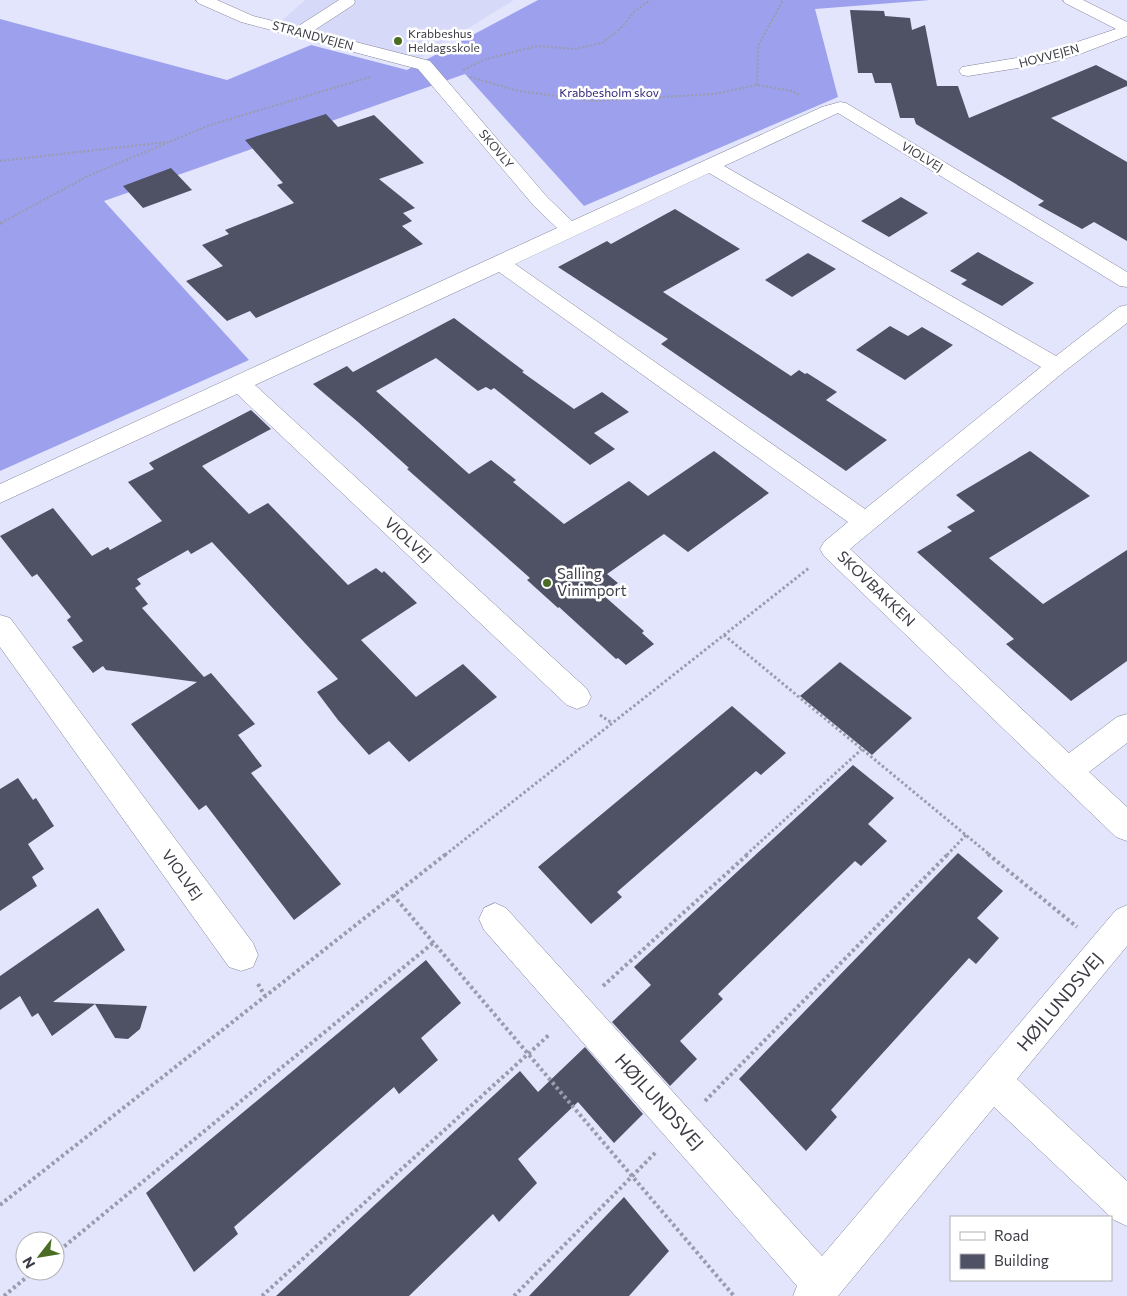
<svg xmlns="http://www.w3.org/2000/svg" width="1127" height="1296" font-family="Commissioner,sans-serif">
<style>
.built{fill:#d6d9f8}
.forest{fill:#9ca0ed}
.building{fill:#4f5164}
.lines{fill:none;stroke-linecap:round;stroke-linejoin:round}
.minor-casing{stroke:#818398;stroke-width:1}
.path-far3{stroke:#9a9cad;stroke-width:2;stroke-dasharray:2 2;stroke-linecap:butt}
.path-far2{stroke:#9a9cad;stroke-width:2.5;stroke-dasharray:2 2;stroke-linecap:butt}
.path-far1{stroke:#9a9cad;stroke-width:3;stroke-dasharray:2.5 2.5;stroke-linecap:butt}
.path{stroke:#9a9cad;stroke-width:4;stroke-dasharray:3 3;stroke-linecap:butt}
.minor{fill:#fff;fill-rule:evenodd}
.poi-dot{fill:#4a6c24;stroke:#fff;stroke-width:2}
.labels{text-anchor:middle;stroke-width:5;stroke-linejoin:round;paint-order:stroke}
.far-poi-label{font-size:12px;fill:#3b3c45;stroke:#fff;text-anchor:start}
.far-street-label{font-size:12px;fill:#3b3c45;stroke:#fff}
.far-park-label{font-size:12px;fill:#2a1d75;stroke:#fff}
.street-label{font-size:15px;fill:#3b3c45;stroke:#fff}
.poi-label{font-size:15px;fill:#3b3c45;stroke:#fff;text-anchor:start}
.near-street-label{font-size:18px;fill:#3b3c45;stroke:#fff}
</style>
<rect width="100%" height="100%" fill="#e3e5fd"/>
<polygon class="built" points="305,0 514,0 418,59 279,23"/>
<polygon class="forest" points="538,0 930,0 815,9 838,97 584,206 465,74 104,201 249,360 0,471 0,19 227,80 311,45 407,70"/>
<g class="building">
<polygon points="850,10 884,11 885,16 910,18 912,30 925,25 937,86 958,86 969,118 1096,65 1127,81 1127,86 1051,118 1127,162 1127,241 1094,222 1082,229 1038,205 1044,201 916,124 914,118 900,118 891,83 875,83 872,73 858,73"/>
<polygon points="326,114 338,127 374,115 424,163 379,179 415,208 403,213 412,221 402,226 423,244 256,318 250,311 227,321 186,281 223,266 202,245 229,234 225,230 294,203 277,185 283,183 245,140"/>
<polygon points="171,168 192,190 143,208 123,186"/>
<polygon points="901,197 928,213 889,237 861,221"/>
<polygon points="675,209 740,249 663,292 791,376 799,370 805,374 807,373 837,392 826,400 887,440 846,471 661,344 668,339 558,267 607,241 611,244"/>
<polygon points="978,252 1034,283 1002,306 961,284 967,280 950,271"/>
<polygon points="808,253 836,269 792,297 765,280"/>
<polygon points="454,318 524,371 522,372 574,409 602,392 629,412 594,433 615,449 590,465 494,388 491,390 486,387 478,391 436,358 376,391 469,474 491,460 516,480 513,482 564,524 629,481 648,496 714,451 769,493 688,552 664,534 607,574 618,583 602,594 644,631 642,633 654,644 626,665 618,658 616,659 559,607 558,608 527,580 530,578 407,469 409,468 358,422 313,384 347,366 353,372"/>
<polygon points="890,326 908,336 922,327 953,345 905,380 856,350"/>
<polygon points="251,410 271,429 202,466 249,514 268,503 348,585 376,568 382,573 384,571 417,603 361,640 416,697 463,664 497,697 409,762 389,741 369,755 338,720 317,692 338,679 212,542 191,554 188,550 137,579 141,584 135,588 148,604 142,608 204,677 211,673 255,724 238,735 262,766 251,773 341,884 294,920 206,805 199,810 131,724 197,682 106,670 103,666 93,673 72,647 83,641 67,620 71,617 37,574 32,577 0,536 53,508 92,556 108,547 110,550 162,521 128,482 154,469 149,463"/>
<polygon points="1030,451 1090,496 989,558 1043,604 1127,550 1127,661 1071,701 1006,644 1014,639 917,552 952,531 947,527 975,511 956,495"/>
<polygon points="840,662 912,718 872,755 800,696"/>
<polygon points="732,706 786,753 761,775 756,771 617,892 622,897 591,924 538,867"/>
<polygon points="853,765 894,798 868,824 887,841 861,866 855,861 718,994 723,999 680,1041 697,1059 670,1086 612,1022 651,985 634,967"/>
<polygon points="18,778 33,800 36,798 54,826 28,844 44,869 32,877 37,886 0,911 0,789"/>
<polygon points="958,853 1003,891 977,918 999,938 976,964 969,958 831,1110 837,1117 806,1151 739,1079"/>
<polygon points="98,908 125,950 53,1002 147,1006 140,1029 128,1039 115,1038 95,1004 52,1036 38,1013 32,1017 20,996 0,1010 0,976"/>
<polygon points="426,960 461,1003 421,1038 438,1060 399,1094 394,1087 234,1227 238,1234 194,1272 146,1193"/>
<polygon points="585,1047 643,1114 614,1143 578,1102 518,1159 537,1183 499,1222 493,1214 409,1296 276,1296 520,1071 538,1092"/>
<polygon points="624,1197 669,1251 629,1296 529,1296"/>
</g>
<g class="lines">
<defs>
<g id="minor">
<path d="M196 0H217L253 16 297 27 339 0H354L355 2 353 5 313 31 430 61 548 198 572 221 822 107 840 102 846 103 1127 272V287L1120 286 838 113 724 166 1056 356 1119 307 1127 305V323L1065 371 850 549 1069 753 1117 717 1127 714V743L1089 772 1127 807V841L1116 837 824 556 820 549 824 542 848 522 499 272 255 385 587 689 591 697 587 705 577 709 567 705 237 394 0 503V484L557 228 534 206 418 69 241 22 198 3ZM709 173 1041 367 865 509 515 264Z"/>
<polygon points="1063,0 1083,0 1127,22 1127,36 1080,54 1049,63 968,76 962,75 959,71 962,67 1041,54 1116,29 1065,3"/>
<polygon points="0,615 10,618 253,943 258,955 253,967 241,971 229,967 0,647"/>
<polygon points="495,903 506,908 822,1256 1116,910 1127,905 1127,946 1017,1079 1127,1181 1127,1226 1114,1220 994,1107 838,1296 793,1296 797,1286 484,930 479,919 484,908"/>
</g>
</defs>
<use href="#minor" class="minor-casing"/>
<g class="path-far3">
<polyline points="463,70 486,59 537,46 575,49 602,43 620,29 634,12 650,0"/>
<polyline points="470,77 519,91 593,101 714,94 757,85 792,91 801,96"/>
<polyline points="757,85 758,46 783,0"/>
<polyline points="0,161 166,142"/>
<polyline points="1,223 88,176 210,125 370,77"/>
</g>
<polyline class="path-far2" points="0,224 3,222"/>
<g class="path-far1">
<polyline points="724,635 990,855"/>
<polyline points="600,715 612,723"/>
<polyline points="445,855 809,568"/>
<polyline points="746,855 862,749"/>
<polyline points="947,855 966,835"/>
</g>
<g class="path">
<polyline points="988,854 1077,927"/>
<polyline points="393,895 734,1296"/>
<polyline points="258,984 265,996"/>
<polyline points="603,986 748,854"/>
<polyline points="705,1101 948,854"/>
<polyline points="0,1205 446,854"/>
<polyline points="55,1254 433,943"/>
<polyline points="4,1296 34,1271"/>
<polyline points="262,1296 550,1034"/>
<polyline points="514,1296 656,1152"/>
</g>
<use href="#minor" class="minor"/>
</g>
<g class="poi-dot">
<circle cx="398" cy="41" r="5"/>
<circle cx="547" cy="583" r="5"/>
</g>
<g class="labels">
<g class="far-poi-label">
<text x="408" y="38">Krabbeshus<tspan x="408" dy="14">Heldagsskole</tspan></text>
</g>
<g class="far-street-label">
<text transform="translate(313 36) rotate(15)" y="4">STRANDVEJEN</text>
<text transform="translate(1049 56) rotate(-15)" y="4">HOVVEJEN</text>
<text transform="translate(496 149) rotate(50)" y="4">SKOVLY</text>
<text transform="translate(922 157) rotate(31)" y="4">VIOLVEJ</text>
</g>
<g class="far-park-label">
<text x="609" y="97">Krabbesholm skov</text>
</g>
<g class="street-label">
<text transform="translate(408 540) rotate(43)" y="5">VIOLVEJ</text>
<text transform="translate(876 589) rotate(44)" y="5">SKOVBAKKEN</text>
<text transform="translate(182 875) rotate(54)" y="5">VIOLVEJ</text>
</g>
<g class="poi-label">
<text x="557" y="579">Salling<tspan x="557" dy="17">Vinimport</tspan></text>
</g>
<g class="near-street-label">
<text transform="translate(1060 1002) rotate(-50)" y="6">HØJLUNDSVEJ</text>
<text transform="translate(659 1102) rotate(48)" y="6">HØJLUNDSVEJ</text>
</g>
</g>
<rect x="950" y="1216" width="162" height="65" fill="#ffffff" stroke="#b1b1b5"/>
<rect x="960" y="1232" width="25" height="8" fill="#ffffff" stroke="#b1b1b5"/>
<text x="994" y="1241" font-size="15" fill="#3b3c45">Road</text>
<rect x="960" y="1254" width="25" height="15" fill="#4f5164" stroke="#b1b1b5"/>
<text x="994" y="1266" font-size="15" fill="#3b3c45">Building</text>
<g transform="translate(40 1256) rotate(239)"><circle r="24" fill="#ffffff" stroke="#b1b1b5"/>
<path d="M0-4L9 19L0 12L-9 19Z" fill="#4a6c24"/>
<text y="-8" font-size="14" font-weight="bold" text-anchor="middle" fill="#3b3c45">N</text>
</g>
</svg>
